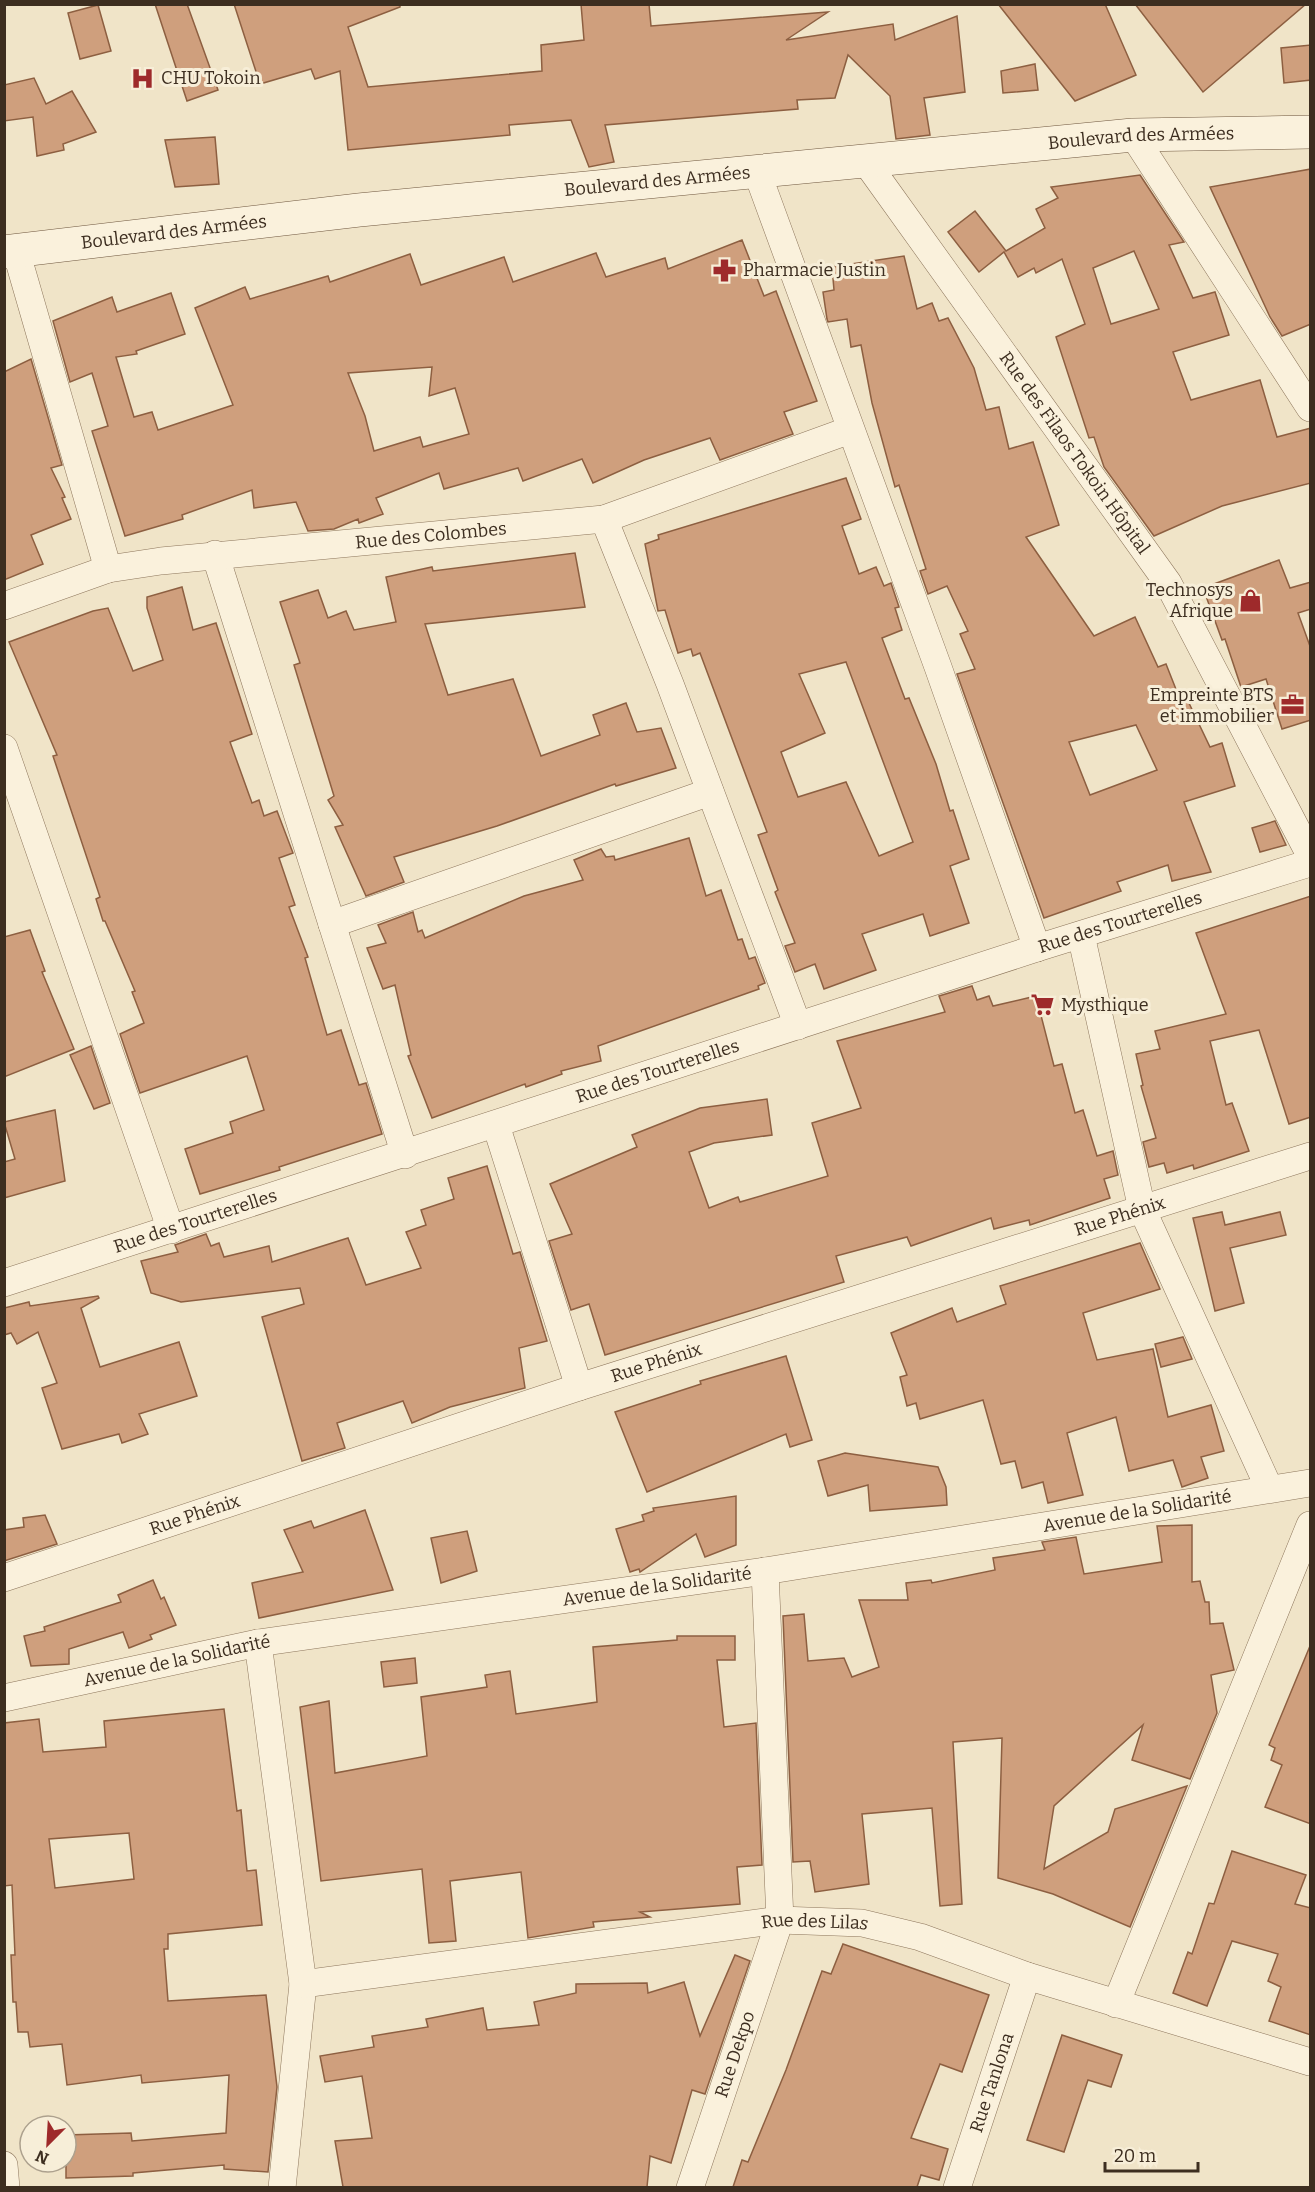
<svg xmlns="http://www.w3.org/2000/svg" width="1315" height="2192" font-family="Bitter,serif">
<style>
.building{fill:#cf9f7d;stroke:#8d5f41;stroke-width:1.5;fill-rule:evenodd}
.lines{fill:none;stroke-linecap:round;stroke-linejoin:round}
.minor-casing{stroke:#8d765c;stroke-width:28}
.secondary-casing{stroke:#6f573f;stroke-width:34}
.minor{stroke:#faf1dc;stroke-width:27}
.secondary{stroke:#faf1dc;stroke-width:33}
.labels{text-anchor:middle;stroke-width:6;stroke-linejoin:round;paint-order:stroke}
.poi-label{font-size:18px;fill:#3d2e20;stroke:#f7eed8;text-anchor:start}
.street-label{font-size:18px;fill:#3d2e20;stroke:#f7eed8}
</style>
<rect width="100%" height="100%" fill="#f0e4c8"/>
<g class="building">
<polygon points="155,4 187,4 218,90 187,101"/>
<polygon points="234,4 400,4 400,7 348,27 368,87 542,71 541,45 584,40 581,4 649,4 651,26 828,12 786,40 893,24 895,40 957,16 965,92 924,98 930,135 896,139 890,96 848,55 835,98 797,100 798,109 605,125 614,162 589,167 571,120 509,125 510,135 348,150 340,71 315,79 311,69 260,84"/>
<polygon points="998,4 1105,4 1136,75 1075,101"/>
<polygon points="1135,4 1306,4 1203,92"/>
<polygon points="98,5 111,51 80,59 68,13"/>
<polygon points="1311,45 1311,80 1284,83 1281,48"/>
<polygon points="1035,64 1038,90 1003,93 1001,71"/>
<polygon points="34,78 46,104 72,91 96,132 63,144 64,150 37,156 33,117 4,121 4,85"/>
<polygon points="215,137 219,184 175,187 165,140"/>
<polygon points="1311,169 1311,324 1282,336 1270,317 1210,187"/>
<path d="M1140 175 1184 242 1169 245 1193 298 1215 292 1229 335 1173 352 1191 400 1260 380 1277 437 1311 428V483L1222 506 1154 536 1104 467 1094 437 1089 438 1056 337 1085 324 1062 259 1036 273 1034 268 1018 277 1004 252 979 272 948 232 975 211 1006 251 1045 228 1036 209 1058 198 1051 187ZM1134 251 1159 309 1111 324 1093 268Z"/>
<path d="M742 240 764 296 776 291 817 401 784 412 793 434 720 460 710 438 644 460 593 483 582 459 523 481 518 468 444 489 439 473 376 498 383 514 359 523 358 519 334 529 308 531 296 502 254 508 252 490 182 515 183 519 125 536 92 431 108 426 92 373 70 382 53 321 112 297 117 312 171 293 185 334 136 351 137 354 116 357 134 417 152 412 158 430 233 405 195 308 245 287 250 299 328 276 330 282 410 254 421 285 504 257 513 282 596 253 606 277 665 258 668 269ZM432 367 429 396 455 388 469 434 423 447 420 437 374 451 365 416 348 373Z"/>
<path d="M904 256 917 309 932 303 939 321 948 318 974 368 986 410 999 407 1009 449 1033 442 1059 525 1026 537 1094 636 1135 617 1158 667 1166 664 1181 702 1187 699 1210 747 1222 743 1235 786 1184 802 1211 872 1172 881 1168 865 1117 882 1121 891 1044 918 957 674 975 669 960 634 968 631 947 586 928 594 920 571 926 569 899 485 895 487 872 403 861 345 851 347 847 319 828 322 827 319 823 292 834 290 832 267ZM1136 725 1157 770 1090 795 1069 742Z"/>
<polygon points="31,359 62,465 51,468 65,497 62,498 71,519 31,535 43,564 4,580 4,372"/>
<path d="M846 478 861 519 842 526 859 574 876 567 884 586 891 583 899 607 895 608 902 630 882 638 905 699 909 698 936 764 950 811 953 810 969 859 950 866 969 923 930 936 923 914 862 934 876 970 824 989 815 964 795 972 785 946 795 943 775 892 778 890 758 835 767 832 700 653 693 656 691 649 678 653 665 610 658 611 645 544 659 539 658 535ZM846 662 913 842 879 856 846 782 798 797 781 752 825 733 799 674Z"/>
<polygon points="575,553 585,607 425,624 448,695 513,679 541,756 600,735 593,715 626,703 637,732 661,728 676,768 616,786 615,784 497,826 394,857 404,882 366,896 335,827 343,825 328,800 334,796 294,665 300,663 280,602 318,590 328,618 346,611 354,630 396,622 386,577 432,567 433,571"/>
<polygon points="1279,560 1290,588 1311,582 1311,609 1298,613 1311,649 1311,720 1282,729 1266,679 1241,687 1225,639 1222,640 1203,588"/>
<polygon points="182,587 193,630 216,623 252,734 230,742 252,803 259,800 264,816 277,811 293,853 279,858 295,905 289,907 308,957 305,958 327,1035 341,1030 359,1085 366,1083 382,1134 279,1167 280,1170 200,1194 185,1149 233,1133 230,1122 264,1110 247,1056 140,1093 120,1034 144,1023 132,992 135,991 105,921 103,921 96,899 100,897 53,756 57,755 9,642 93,611 108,608 133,671 163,660 147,608 147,597"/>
<polygon points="1275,821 1286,845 1260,852 1252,828"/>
<polygon points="689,838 706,896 721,890 738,940 742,939 749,959 755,957 765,983 758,986 759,989 598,1046 601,1061 561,1071 562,1074 526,1087 525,1084 432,1118 408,1056 411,1055 395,985 383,989 367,948 386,943 378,925 413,912 418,932 422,930 425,938 524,896 583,880 574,860 601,849 606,857 614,856 615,860"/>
<polygon points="1311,896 1311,1117 1289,1124 1259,1030 1210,1041 1226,1105 1232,1103 1249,1151 1194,1169 1193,1165 1167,1173 1164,1163 1149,1167 1143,1142 1156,1138 1141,1086 1143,1085 1136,1054 1160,1049 1155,1031 1226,1014 1196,933"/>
<polygon points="30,930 45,971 42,972 74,1049 4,1077 4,937"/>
<polygon points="972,986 977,1000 989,996 993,1006 1036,996 1054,1066 1062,1064 1075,1113 1083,1110 1097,1156 1113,1151 1118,1175 1104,1179 1110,1198 1030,1225 1029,1220 994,1229 991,1218 911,1246 907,1237 836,1256 844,1282 605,1355 589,1304 571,1310 549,1241 572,1234 550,1184 637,1147 632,1135 700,1108 767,1099 772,1135 714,1143 689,1152 709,1208 738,1197 740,1202 828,1176 812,1123 861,1108 837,1041 945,1012 939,996"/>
<polygon points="91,1046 110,1103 94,1109 70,1055"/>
<polygon points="55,1110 65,1181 4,1198 4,1162 15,1159 4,1122"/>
<polygon points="487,1166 513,1254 520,1252 547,1341 519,1348 525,1388 450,1407 412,1423 403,1401 337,1423 345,1448 302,1461 262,1317 304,1304 300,1288 181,1302 151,1293 141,1261 178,1252 175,1245 206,1234 211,1246 219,1243 224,1257 269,1246 272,1262 348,1238 366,1285 421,1268 406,1232 426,1225 421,1210 454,1199 448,1178"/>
<polygon points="1222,1212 1225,1225 1280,1212 1286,1235 1230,1248 1244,1303 1215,1311 1193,1218"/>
<polygon points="1140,1243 1160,1289 1083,1313 1097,1360 1153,1349 1168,1417 1211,1405 1224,1451 1201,1457 1208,1478 1182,1487 1173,1460 1129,1471 1116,1417 1067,1433 1083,1495 1048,1503 1043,1482 1022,1488 1015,1461 1001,1464 983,1400 920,1419 916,1403 907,1406 900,1377 907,1375 891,1333 952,1308 957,1322 1006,1304 1000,1286"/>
<polygon points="98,1296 99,1298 81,1308 100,1367 179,1342 197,1396 139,1414 148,1434 122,1443 119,1434 62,1449 42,1388 57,1383 38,1332 17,1344 11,1333 4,1335 4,1308 29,1302 30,1306"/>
<polygon points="1183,1337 1192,1359 1161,1367 1155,1344"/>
<polygon points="786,1356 812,1440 790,1447 786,1434 647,1492 615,1412 701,1384 700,1381"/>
<polygon points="845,1453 938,1467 946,1487 947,1505 870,1511 868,1485 828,1496 818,1461"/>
<polygon points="736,1496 736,1545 705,1557 696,1534 640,1572 639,1569 630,1572 616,1529 644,1521 642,1515 654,1511 653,1508"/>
<polygon points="365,1510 393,1590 259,1618 252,1583 303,1572 284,1530 311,1521 314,1528"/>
<polygon points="45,1515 57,1544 4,1561 4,1530 24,1527 23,1518"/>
<polygon points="1192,1525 1192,1582 1200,1581 1205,1602 1209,1602 1210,1624 1223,1623 1234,1670 1211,1675 1217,1713 1190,1779 1132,1760 1143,1725 1054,1806 1044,1869 1108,1832 1115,1809 1187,1786 1130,1927 1053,1894 998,1878 1002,1738 953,1742 962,1904 940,1906 932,1808 862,1814 869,1884 815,1892 810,1861 793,1862 783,1616 804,1614 808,1661 844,1658 852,1677 879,1667 859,1600 908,1600 906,1583 931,1580 932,1583 995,1570 993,1558 1045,1550 1042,1542 1076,1537 1084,1574 1162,1562 1157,1526"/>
<polygon points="467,1531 477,1571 441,1583 431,1538"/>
<polygon points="153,1580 161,1599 164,1597 176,1625 150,1635 152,1639 129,1648 123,1632 69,1649 69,1664 31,1666 24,1636 45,1631 44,1627 121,1602 118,1595"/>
<polygon points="677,1636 735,1636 735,1660 717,1660 724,1727 756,1723 762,1865 737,1867 740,1904 640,1912 650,1917 593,1922 594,1927 528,1938 521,1872 450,1881 456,1941 429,1943 422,1869 321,1881 300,1707 329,1701 335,1773 427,1756 421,1697 487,1687 485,1675 510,1671 516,1714 597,1702 593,1647 677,1640"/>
<polygon points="1310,1646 1311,1646 1311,1824 1265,1807 1282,1765 1271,1760 1275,1748 1269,1745"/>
<polygon points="415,1658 417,1683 384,1687 381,1662"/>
<path d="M224 1709 237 1811 241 1810 247 1871 256 1870 262 1925 168 1934V1949H164L168 2001 266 1995 277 2087 268 2172 224 2169V2165L133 2173V2176L66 2178V2135L131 2133 132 2141 226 2133 229 2075 142 2083 141 2075 67 2085 62 2044 30 2047 28 2032H18L16 2002H13L11 1955H15L12 1885 4 1886V1723L39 1719 43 1752 106 1747 104 1721ZM129 1833 134 1879 55 1888 49 1839Z"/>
<polygon points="1232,1851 1306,1875 1295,1904 1311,1908 1311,2035 1269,2021 1281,1987 1268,1981 1278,1954 1232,1941 1207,2006 1173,1993 1188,1952 1192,1954 1209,1903 1214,1904"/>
<polygon points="843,1944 989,1995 962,2072 940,2064 911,2138 948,2149 939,2180 921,2175 917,2187 733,2187 742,2160 748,2162 786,2070 822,1971 831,1974"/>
<polygon points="735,1955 750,1961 705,2094 692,2090 671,2163 650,2156 647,2187 343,2187 335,2141 372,2138 362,2076 325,2082 320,2056 374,2047 372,2036 428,2027 426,2019 483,2008 487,2030 539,2025 534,2002 576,1993 576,1984 647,1983 648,1993 684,1982 700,2036"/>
<polygon points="1062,2035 1122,2055 1111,2087 1088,2080 1064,2152 1027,2140"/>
</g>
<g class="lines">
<defs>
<g id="minor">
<polyline points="1133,135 1310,408"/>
<path id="s1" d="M866 162 1168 583 1310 855"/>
<polyline points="757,172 938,667 1037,948"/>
<polyline points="16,251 108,569"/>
<polyline points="604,519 670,684 798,1026"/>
<polyline points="215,554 405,1155"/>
<path id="s2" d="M4 606 108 569 161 561 604 519 850 430"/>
<polyline points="4,748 171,1230"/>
<polyline points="332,924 710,792"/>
<polyline points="1081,935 1142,1209 1269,1488"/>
<polyline points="496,1125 579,1387"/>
<path id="s3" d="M4 1283 1037 948 1310 863"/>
<path id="s4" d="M4 1578 579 1387 1310 1156"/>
<polyline points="258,1643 303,1984 282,2188"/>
<path id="s5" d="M4 1698 258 1643 765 1571 1310 1483"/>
<path id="s6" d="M303 1984 780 1920 862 1923 920 1937 1027 1976 1310 2062"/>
<polyline points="1116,2004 1310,1525"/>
<polyline points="4,2165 6,2188"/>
<path id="s7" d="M690 2188 780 1920 765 1571"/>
<path id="s8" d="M957 2188 1027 1976"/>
</g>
<g id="secondary">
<path id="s9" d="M4 252 359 210 1133 135 1310 132"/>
</g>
</defs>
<use href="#minor" class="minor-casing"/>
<use href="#secondary" class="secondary-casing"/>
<use href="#minor" class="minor"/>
<use href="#secondary" class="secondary"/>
</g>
<defs>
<symbol id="hospital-bare" viewBox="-9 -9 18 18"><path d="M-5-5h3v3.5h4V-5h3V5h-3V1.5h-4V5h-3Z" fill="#9e2a2b" stroke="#f7eed8" stroke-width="2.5" paint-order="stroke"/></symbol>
<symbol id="pharmacy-bare" viewBox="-9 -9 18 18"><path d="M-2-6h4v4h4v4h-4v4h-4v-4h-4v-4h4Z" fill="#9e2a2b" stroke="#f7eed8" stroke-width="2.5" paint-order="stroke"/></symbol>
<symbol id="shop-bare" viewBox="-9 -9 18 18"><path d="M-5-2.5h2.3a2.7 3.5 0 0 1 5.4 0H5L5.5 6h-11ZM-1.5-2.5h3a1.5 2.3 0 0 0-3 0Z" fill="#9e2a2b" stroke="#f7eed8" stroke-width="2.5" paint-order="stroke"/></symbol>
<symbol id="office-bare" viewBox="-9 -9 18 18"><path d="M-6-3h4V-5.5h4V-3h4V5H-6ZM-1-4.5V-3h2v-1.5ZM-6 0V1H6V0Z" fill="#9e2a2b" stroke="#f7eed8" stroke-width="2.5" paint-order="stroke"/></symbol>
<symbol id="supermarket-bare" viewBox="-9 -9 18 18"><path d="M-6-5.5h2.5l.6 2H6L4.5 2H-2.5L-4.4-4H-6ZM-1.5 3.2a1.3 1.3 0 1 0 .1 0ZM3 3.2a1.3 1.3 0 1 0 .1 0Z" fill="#9e2a2b" stroke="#f7eed8" stroke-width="2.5" paint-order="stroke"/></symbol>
</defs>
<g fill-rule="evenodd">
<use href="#hospital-bare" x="126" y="62" width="33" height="33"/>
<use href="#pharmacy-bare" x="708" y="254" width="33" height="33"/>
<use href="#shop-bare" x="1234" y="584" width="33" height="33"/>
<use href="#office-bare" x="1276" y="688" width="33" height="33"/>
<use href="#supermarket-bare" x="1026" y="988" width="33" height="33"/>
</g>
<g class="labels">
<g class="poi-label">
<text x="161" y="84">CHU Tokoin</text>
<text x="743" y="276">Pharmacie Justin</text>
<text x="1233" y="596" text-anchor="end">Technosys<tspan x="1233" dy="21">Afrique</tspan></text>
<text x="1274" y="701" text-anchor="end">Empreinte BTS<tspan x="1274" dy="21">et immobilier</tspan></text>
<text x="1061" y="1011">Mysthique</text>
</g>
<g class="street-label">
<text dy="6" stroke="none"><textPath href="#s9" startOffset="1143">Boulevard des Armées</textPath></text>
<text dy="6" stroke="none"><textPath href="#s9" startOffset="657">Boulevard des Armées</textPath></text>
<text dy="6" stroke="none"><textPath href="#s9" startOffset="171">Boulevard des Armées</textPath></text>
<text dy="6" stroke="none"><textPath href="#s1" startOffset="358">Rue des Filaos Tokoin Hôpital</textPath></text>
<text dy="6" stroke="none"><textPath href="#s2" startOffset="435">Rue des Colombes</textPath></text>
<text dy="6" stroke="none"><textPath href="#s3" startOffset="1173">Rue des Tourterelles</textPath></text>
<text dy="6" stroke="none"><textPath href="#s3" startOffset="687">Rue des Tourterelles</textPath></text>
<text dy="6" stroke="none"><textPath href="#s4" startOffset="1173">Rue Phénix</textPath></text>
<text dy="6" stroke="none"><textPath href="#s3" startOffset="201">Rue des Tourterelles</textPath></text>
<text dy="6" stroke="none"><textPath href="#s4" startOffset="687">Rue Phénix</textPath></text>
<text dy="6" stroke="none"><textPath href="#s5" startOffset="1149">Avenue de la Solidarité</textPath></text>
<text dy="6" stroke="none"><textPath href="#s4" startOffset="201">Rue Phénix</textPath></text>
<text dy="6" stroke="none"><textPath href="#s5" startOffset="663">Avenue de la Solidarité</textPath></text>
<text dy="6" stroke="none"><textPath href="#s5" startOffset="177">Avenue de la Solidarité</textPath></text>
<text dy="6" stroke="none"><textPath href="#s6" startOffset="516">Rue des Lilas</textPath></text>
<text dy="6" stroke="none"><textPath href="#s7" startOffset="141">Rue Dekpo</textPath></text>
<text dy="6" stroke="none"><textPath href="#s8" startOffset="111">Rue Tanlona</textPath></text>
</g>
</g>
<rect width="1315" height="2192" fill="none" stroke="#3d2e20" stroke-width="12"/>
<g transform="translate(48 2144) rotate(204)"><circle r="28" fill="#f7eed8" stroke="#ada18e" stroke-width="1.5"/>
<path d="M0-4.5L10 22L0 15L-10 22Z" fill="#9e2a2b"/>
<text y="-9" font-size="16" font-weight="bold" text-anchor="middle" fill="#3d2e20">N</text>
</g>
<path d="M1105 2162v9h93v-9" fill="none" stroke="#3d2e20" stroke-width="3"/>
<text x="1114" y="2162" font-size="18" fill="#3d2e20" stroke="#f7eed8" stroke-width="4.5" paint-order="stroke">20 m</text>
</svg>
